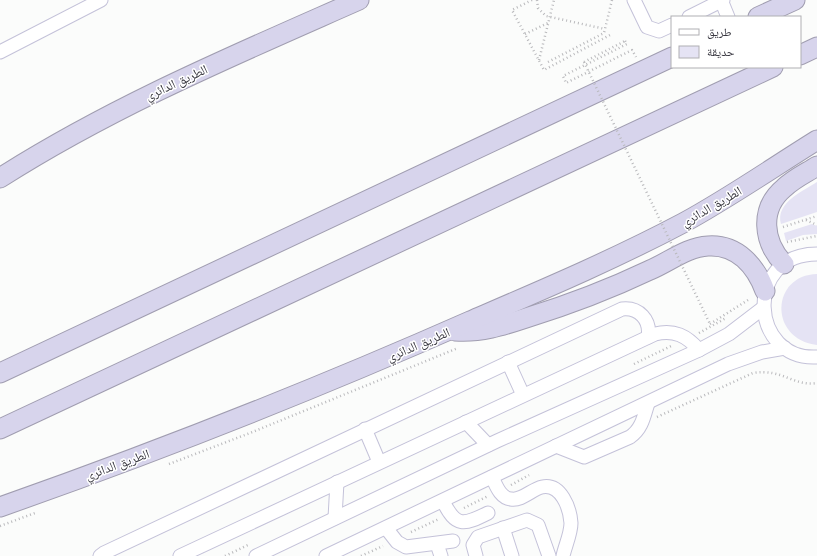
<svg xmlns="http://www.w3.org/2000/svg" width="817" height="556" font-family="'Public Sans','Noto Naskh Arabic',sans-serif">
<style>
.green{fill:#e5e3f4}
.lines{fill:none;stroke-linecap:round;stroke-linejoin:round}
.minor-casing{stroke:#c4c2d9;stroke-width:15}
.highway-casing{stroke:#a09db0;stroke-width:21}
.path{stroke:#b9b9bc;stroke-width:2.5;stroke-dasharray:1 3;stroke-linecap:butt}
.minor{stroke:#fff;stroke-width:13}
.highway{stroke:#d7d4ec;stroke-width:19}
.path-bridge{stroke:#b9b9bc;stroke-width:2.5;stroke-dasharray:1 3;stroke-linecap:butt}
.labels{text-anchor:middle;stroke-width:3;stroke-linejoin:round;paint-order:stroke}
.street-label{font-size:13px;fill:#393841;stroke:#fff}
</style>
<rect width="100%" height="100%" fill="#fbfcfb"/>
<g class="green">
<path d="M817 182V212L781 224C775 203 803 191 817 182Z"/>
<polygon points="812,224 817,226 817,234 803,235 786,241 784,233"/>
<path d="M817 274V345C768 339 771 275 817 274Z"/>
</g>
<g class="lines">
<defs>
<g id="minor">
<polyline points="634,0 647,27 659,31 672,25"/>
<polyline points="721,0 728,17"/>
<polyline points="689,17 723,0"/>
<polyline points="0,52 101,0"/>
<path d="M817 254C743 254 750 361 817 357"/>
<polyline points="508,362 523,395"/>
<polyline points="466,422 488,445"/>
<polyline points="365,429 379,462"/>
<path d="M556 446 584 457 630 437C642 429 644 416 648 403"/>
<path d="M492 477C496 485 500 498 511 499 522 501 532 489 542 487 561 483 570 508 571 523 571 534 565 546 563 556"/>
<path d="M443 501C456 528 464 525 488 513"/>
<polyline points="335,518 337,482"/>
<polyline points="386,528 397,542 406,547 453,541"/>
<polyline points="503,528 512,556"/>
<polyline points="437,544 441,556"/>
<path d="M100 556 104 553 622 309C639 307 651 320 648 337"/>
<path d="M180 556 655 334C674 329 687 336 699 350"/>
<polyline points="256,556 497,441 699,350 729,334 763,308"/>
<polyline points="326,556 728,364 762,352 785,348"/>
<polyline points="476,556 473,545 478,537 527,520 538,525 549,556"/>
</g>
<g id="highway">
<polyline points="758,17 795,0"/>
<polyline points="800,55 817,47"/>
<path d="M0 178C113 106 237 54 359 0"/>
<path d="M784 264C763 242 759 209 784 188 793 179 806 173 817 166"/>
<path d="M455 331C480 333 502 326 526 318 568 305 610 289 650 270 669 262 687 247 708 246 737 244 756 266 765 291"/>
<polyline points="0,373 672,57"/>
<polyline points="0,429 773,67"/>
<path d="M0 507C159 451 316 389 470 321 542 290 613 260 683 223 729 198 772 168 817 140"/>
</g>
</defs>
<use href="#minor" class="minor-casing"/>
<use href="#highway" class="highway-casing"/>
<g class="path">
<polyline points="532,0 512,10 544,70 610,35"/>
<polyline points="537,0 538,8 546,16 605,29"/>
<polyline points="525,34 548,23"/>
<polyline points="625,41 627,44 563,76 566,83 632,50 636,57"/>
<polyline points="539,60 554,0"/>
<polyline points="548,62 604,33 612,0"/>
<polyline points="584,62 625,41"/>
<polyline points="806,220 817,225"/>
<polyline points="783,227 817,216"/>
<polyline points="787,242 817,236"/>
<polyline points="710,324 748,300"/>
<polyline points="699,333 726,318"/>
<polyline points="634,364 671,346"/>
<path d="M657 417 753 373C782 368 794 387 817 383"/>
<polyline points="169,464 250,433 458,348"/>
<polyline points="511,485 529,475"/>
<polyline points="464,508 488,496"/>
<polyline points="0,526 35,513"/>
<polyline points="411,532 439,519"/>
<polyline points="225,556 248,545"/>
<polyline points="361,556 383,546"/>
</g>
<use href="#minor" class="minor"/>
<use href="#highway" class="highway"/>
<polyline class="path-bridge" points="584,62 710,324"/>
</g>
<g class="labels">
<g class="street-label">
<text transform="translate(176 82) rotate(-25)" y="5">الطريق الدائري</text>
<text transform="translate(711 206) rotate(-30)" y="5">الطريق الدائري</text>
<text transform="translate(418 344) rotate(-23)" y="5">الطريق الدائري</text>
<text transform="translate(117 464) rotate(-20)" y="5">الطريق الدائري</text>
</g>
</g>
<rect x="671" y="16" width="130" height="52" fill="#ffffff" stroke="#b0afb3"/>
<rect x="679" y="29" width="20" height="6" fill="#ffffff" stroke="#b0afb3"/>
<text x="707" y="36" font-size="12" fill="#393841">طريق</text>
<rect x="679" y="46" width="20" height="12" fill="#e5e3f4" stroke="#b0afb3"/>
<text x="707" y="56" font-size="12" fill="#393841">حديقة</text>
</svg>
